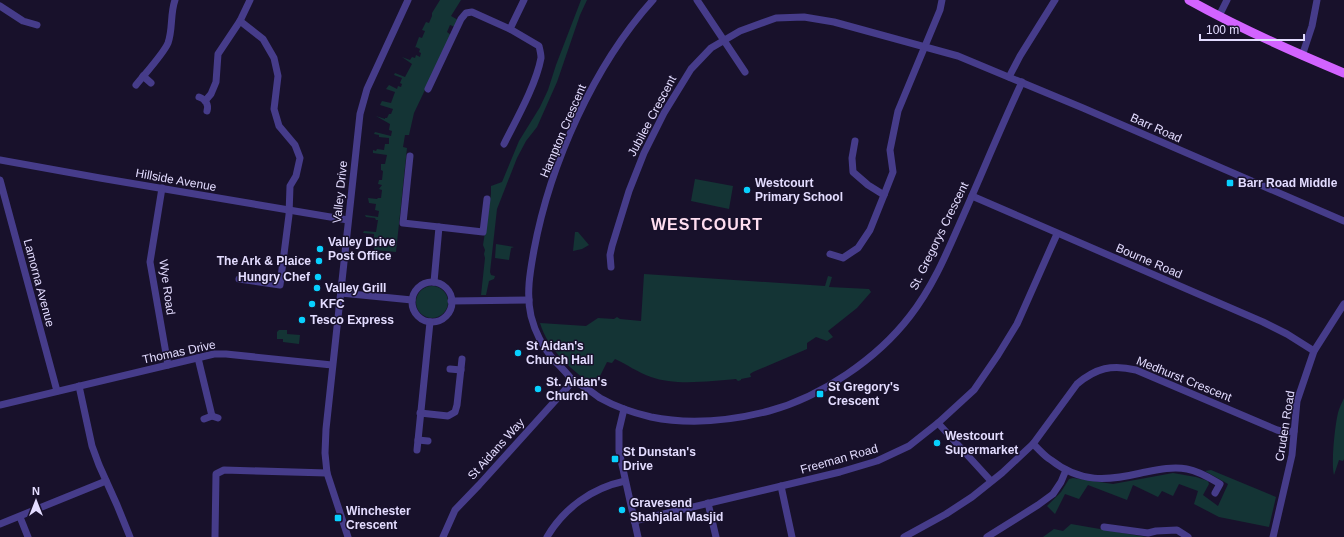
<svg xmlns="http://www.w3.org/2000/svg" width="1344" height="537" font-family="Arial,sans-serif">
<style>
.green{fill:#143435}
.lines{fill:none;stroke-linecap:round;stroke-linejoin:round}
.minor{stroke:#463c8a;stroke-width:7}
.major{stroke:#d263ff;stroke-width:9}
.poi-dot{fill:#08d0fe;stroke:#18112b;stroke-width:1.5}
.labels{text-anchor:middle;stroke-width:3;stroke-linejoin:round;paint-order:stroke}
.street-label{font-size:12px;fill:#e3dcff;stroke:#18112b}
.poi-label{font-size:12px;font-weight:bold;fill:#e3dcff;stroke:#18112b;text-anchor:start}
.district-label{font-size:16px;font-weight:bold;letter-spacing:1px;fill:#ffdef0;stroke:#18112b}
</style>
<rect width="100%" height="100%" fill="#18112b"/>
<g class="green">
<polygon points="440,0 461,0 451,16 458,20 455,27 450,25 447,32 451,35 414,113 409,135 405,135 403,147 407,148 396,252 374,250 375,242 374,242 374,234 363,233 364,231 376,232 378,220 376,220 375,218 366,217 365,215 378,217 379,211 375,210 376,204 369,203 368,198 377,199 378,198 381,198 382,190 379,189 382,185 378,184 379,180 382,180 383,171 381,170 381,164 385,164 387,155 373,153 373,150 376,151 377,149 384,150 385,144 389,144 389,138 379,137 379,135 374,134 375,132 391,136 392,131 389,130 390,124 376,116 385,119 385,118 387,118 389,114 391,114 393,109 380,105 382,101 391,103 395,92 386,89 389,85 397,89 398,86 401,87 402,84 400,83 402,78 394,75 395,73 405,77 412,64 402,57 410,60 412,57 415,58 416,55 420,57 421,53 419,52 420,49 416,47 415,48 419,37 422,38 425,31 422,30 426,22 429,23 432,16 432,13"/>
<polygon points="581,0 587,0 580,15 557,82 537,127 526,141 517,158 497,209 490,272 491,275 495,276 494,279 489,281 486,295 481,295 485,258 484,254 485,250 483,245 491,194 491,186 502,182 519,141 540,107 548,90 556,65"/>
<polygon points="695,179 733,186 729,209 691,201"/>
<polygon points="575,232 578,232 589,245 582,249 573,251"/>
<polygon points="496,244 514,247 511,248 509,260 495,258"/>
<path d="M644 274 825 286 828 276 832 277 829 287 869 289 871 292 857 308 828 331 833 337 827 341 816 337 807 343V349L753 372 750 374 751 377 741 379V380L738 381 736 379C711 381 675 386 651 377 639 373 626 364 615 359L612 363 607 362 595 386C573 372 548 350 540 323L586 326 598 318 614 319 617 317 620 319 641 321Z"/>
<circle cx="432" cy="302" r="16"/>
<polygon points="279,330 287,330 287,334 300,335 299,344 283,342 283,339 277,339 277,332"/>
<path d="M1344 398V459L1343 461 1339 460 1334 475C1331 462 1335 425 1338 413 1339 408 1342 403 1344 398Z"/>
<polygon points="1211,470 1276,497 1269,527 1219,517 1194,504 1198,491 1179,484 1173,496 1162,491 1158,497 1133,485 1127,500 1088,485 1079,499 1065,494 1055,514 1047,506 1061,492 1069,479 1073,478 1113,484 1173,473 1196,477 1208,481 1209,484 1203,495 1218,506 1228,484 1205,471"/>
<polygon points="1071,524 1146,537 1043,537 1054,529 1063,531"/>
</g>
<g class="lines">
<g class="minor">
<polyline points="697,0 745,72"/>
<polyline points="0,6 23,21 37,25"/>
<polyline points="1219,16 1227,0"/>
<polyline points="1302,56 1312,26 1317,0"/>
<polyline points="143,76 151,83"/>
<polyline points="1009,77 1020,56 1055,0"/>
<path d="M136 85C144 75 164 53 168 43 173 29 170 14 175 0"/>
<polyline points="428,89 461,19 466,13 472,12 510,29"/>
<path d="M199 97C205 99 209 104 207 111"/>
<polyline points="205,101 211,94 216,82 218,54 240,21 250,0"/>
<polyline points="855,141 852,158 853,172 868,185 884,195"/>
<path d="M504 144C516 120 536 85 541 58 541 55 540 50 539 46L510 29 524 0"/>
<polyline points="410,156 403,223 439,227"/>
<polyline points="0,160 100,178 348,220"/>
<polyline points="0,180 57,391"/>
<polyline points="162,188 150,262 168,365"/>
<polyline points="972,196 1263,322 1287,334 1314,351"/>
<polyline points="830,254 843,258 858,248 870,230 884,195 893,172 890,150 898,111 940,10 942,0"/>
<polyline points="611,267 610,255 612,246 629,191 644,153 664,113 691,69 711,48 740,31 776,18 804,17 834,22 958,56 1083,108 1344,221"/>
<polyline points="239,279 280,285 289,215 290,186 296,176 300,158 295,145 279,126 274,109 278,76 274,58 263,39 240,21"/>
<polyline points="434,282 439,227 483,232 487,199"/>
<circle cx="432" cy="302" r="20"/>
<polyline points="341,293 412,300"/>
<polyline points="451,301 529,300"/>
<polyline points="198,358 212,416"/>
<polyline points="450,369 461,370"/>
<path d="M573 381C584 385 591 392 600 398 616 407 634 413 651 417 690 425 730 421 769 411 821 397 877 359 910 316 932 288 946 255 960 223 981 176 1000 129 1022 82"/>
<path d="M573 381C567 373 560 366 553 359 542 346 535 332 531 316 526 294 530 272 534 250 550 164 594 65 653 0"/>
<polyline points="79,386 92,446 99,465 117,505 130,537"/>
<polyline points="0,405 214,354 226,354 332,365"/>
<polyline points="624,409 619,430 619,451 638,537"/>
<polyline points="420,413 448,416 455,412 457,405 462,359"/>
<polyline points="204,419 212,416 218,418"/>
<polyline points="938,423 991,481"/>
<polyline points="418,440 428,441"/>
<path d="M1033 444C1039 449 1044 456 1051 460 1080 483 1107 481 1141 473 1156 470 1172 466 1187 469 1199 471 1210 478 1220 484L1215 493"/>
<polyline points="417,450 430,322"/>
<polyline points="781,486 792,537"/>
<polyline points="708,503 716,537"/>
<polyline points="20,517 28,537"/>
<polyline points="634,521 840,472 877,461 909,446 938,423 974,390 998,355 1017,324 1057,234"/>
<polyline points="0,524 106,481"/>
<polyline points="1104,527 1148,533 1156,531 1177,530 1188,537"/>
<polyline points="215,537 216,474 224,470 327,473"/>
<polyline points="348,537 327,473 325,453 326,429 360,114 367,89 408,0"/>
<polyline points="443,537 455,510 479,485 573,381"/>
<path d="M547 537C564 508 592 488 625 481"/>
<path d="M904 537 946 514 972 497 1002 473 1033 444 1077 384C1096 368 1112 364 1136 370L1277 430 1285 432 1294 431"/>
<polyline points="987,537 1038,505 1053,494 1061,482 1066,470"/>
<polyline points="1273,537 1292,455 1297,401 1314,351 1344,304"/>
</g>
<path class="major" d="M1189 0C1239 28 1291 51 1344 73"/>
</g>
<g class="poi-dot">
<rect x="1226" y="179" width="8" height="8" rx="2"/>
<circle cx="747" cy="190" r="4"/>
<circle cx="320" cy="249" r="4"/>
<circle cx="319" cy="261" r="4"/>
<circle cx="318" cy="277" r="4"/>
<circle cx="317" cy="288" r="4"/>
<circle cx="312" cy="304" r="4"/>
<circle cx="302" cy="320" r="4"/>
<circle cx="518" cy="353" r="4"/>
<circle cx="538" cy="389" r="4"/>
<rect x="816" y="390" width="8" height="8" rx="2"/>
<circle cx="937" cy="443" r="4"/>
<rect x="611" y="455" width="8" height="8" rx="2"/>
<circle cx="622" cy="510" r="4"/>
<rect x="334" y="514" width="8" height="8" rx="2"/>
</g>
<g class="labels">
<g class="street-label">
<text transform="translate(652 116) rotate(-62)" y="4">Jubilee Crescent</text>
<text transform="translate(1156 128) rotate(24)" y="4">Barr Road</text>
<text transform="translate(563 131) rotate(-67)" y="4">Hampton Crescent</text>
<text transform="translate(176 180) rotate(10)" y="4">Hillside Avenue</text>
<text transform="translate(340 192) rotate(-84)" y="4">Valley Drive</text>
<text transform="translate(939 236) rotate(-64)" y="4">St. Gregorys Crescent</text>
<text transform="translate(1149 261) rotate(23)" y="4">Bourne Road</text>
<text transform="translate(39 283) rotate(75)" y="4">Lamorna Avenue</text>
<text transform="translate(167 287) rotate(82)" y="4">Wye Road</text>
<text transform="translate(179 352) rotate(-12)" y="4">Thomas Drive</text>
<text transform="translate(1184 379) rotate(22)" y="4">Medhurst Crescent</text>
<text transform="translate(1285 426) rotate(-81)" y="4">Cruden Road</text>
<text transform="translate(496 449) rotate(-48)" y="4">St Aidans Way</text>
<text transform="translate(839 459) rotate(-16)" y="4">Freeman Road</text>
</g>
<g class="poi-label">
<text x="755" y="187">Westcourt<tspan x="755" dy="14">Primary School</tspan></text>
<text x="1238" y="187">Barr Road Middle</text>
<text x="328" y="246">Valley Drive<tspan x="328" dy="14">Post Office</tspan></text>
<text x="311" y="265" text-anchor="end">The Ark &amp; Plaice</text>
<text x="310" y="281" text-anchor="end">Hungry Chef</text>
<text x="325" y="292">Valley Grill</text>
<text x="320" y="308">KFC</text>
<text x="310" y="324">Tesco Express</text>
<text x="526" y="350">St Aidan's<tspan x="526" dy="14">Church Hall</tspan></text>
<text x="546" y="386">St. Aidan's<tspan x="546" dy="14">Church</tspan></text>
<text x="828" y="391">St Gregory's<tspan x="828" dy="14">Crescent</tspan></text>
<text x="945" y="440">Westcourt<tspan x="945" dy="14">Supermarket</tspan></text>
<text x="623" y="456">St Dunstan's<tspan x="623" dy="14">Drive</tspan></text>
<text x="630" y="507">Gravesend<tspan x="630" dy="14">Shahjalal Masjid</tspan></text>
<text x="346" y="515">Winchester<tspan x="346" dy="14">Crescent</tspan></text>
</g>
<g class="district-label">
<text x="707" y="230">WESTCOURT</text>
</g>
</g>
<g transform="translate(36 501)" stroke="#18112b" stroke-width="3" paint-order="stroke">
<path d="M0-3L7 15L0 10L-7 15Z" fill="#e3dcff"/>
<text y="-6" font-size="11" font-weight="bold" text-anchor="middle" fill="#e3dcff">N</text>
</g>
<path d="M1200 34v6h104v-6" fill="none" stroke="#e3dcff" stroke-width="2"/>
<text x="1206" y="34" font-size="12" fill="#e3dcff" stroke="#18112b" stroke-width="3" paint-order="stroke">100 m</text>
</svg>
